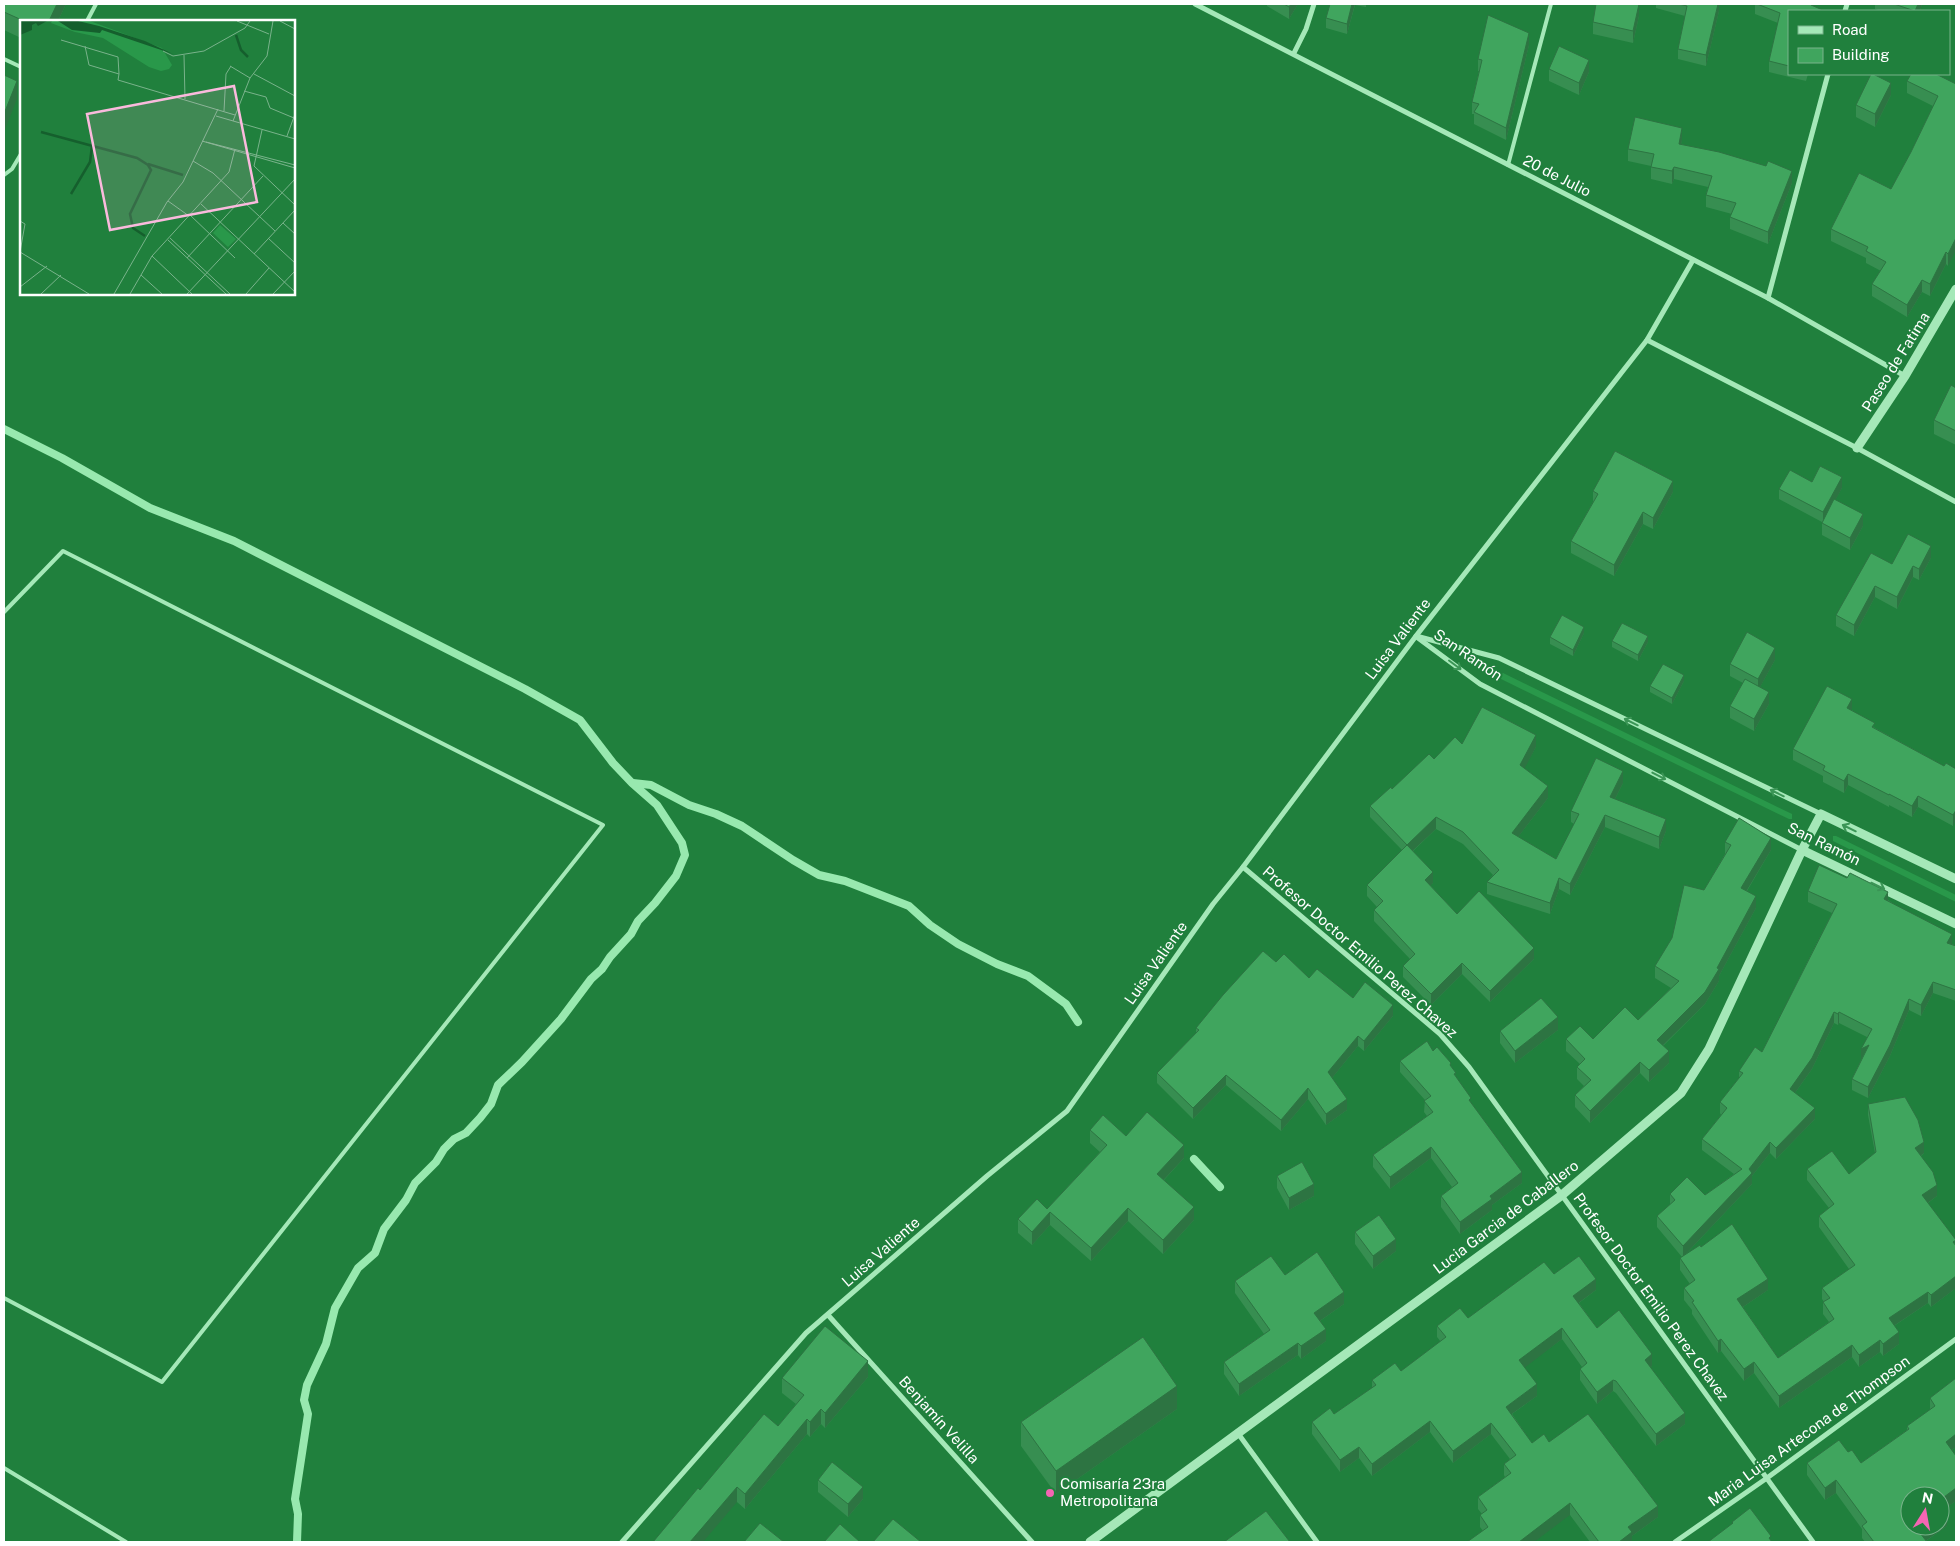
<svg xmlns="http://www.w3.org/2000/svg" width="1960" height="1546" font-family="'Public Sans',sans-serif">
<style>
.green{fill:#29984a}
.lines{fill:none;stroke-linecap:round;stroke-linejoin:round}
.stream{stroke:#98e9af;stroke-width:8}
.service{stroke:#a5e8b8;stroke-width:4}
.minor{stroke:#a5e8b8;stroke-width:5}
.tertiary{stroke:#a5e8b8;stroke-width:9}
.wall{fill:#378e51}
.shaded-wall{fill:#2d7442}
.building{fill:#40a55e;stroke:#2d7442}
.oneway{stroke:#3b9556}
.poi-dot{fill:#f565b3;stroke:#20803d;stroke-width:2}
.labels{text-anchor:middle;stroke-width:4;stroke-linejoin:round;paint-order:stroke}
.street-label{font-size:15px;fill:#fff;stroke:#20803d}
.poi-label{font-size:15px;fill:#fff;stroke:#20803d;text-anchor:start}
.inset-river{fill:none;stroke:#155f2d;stroke-width:2.5}
.inset-road{fill:none;stroke:#79b38b;stroke-width:1}
.view{fill:#fabadd;fill-opacity:0.15;stroke:#fabadd;stroke-width:2.5}
.inset-edge{fill:none;stroke:#fff;stroke-width:2.5}
</style>
<rect width="100%" height="100%" fill="#20803d"/>
<g class="green">
<polygon points="1503,673 1792,814 1792,819 1789,819 1501,679 1499,676"/>
<polygon points="1833,836 1836,836 1956,895 1956,902 1833,841"/>
</g>
<g class="lines">
<g class="stream">
<polyline points="4,429 62,458 150,508 234,541 525,689 580,720 613,763 632,783 657,805 682,843 685,855 676,876 655,903 638,921 631,934 610,957 602,969 591,979 561,1019 522,1062 498,1085 491,1104 480,1118 466,1133 454,1139 444,1149 436,1162 415,1183 406,1200 384,1229 375,1253 358,1268 335,1308 326,1344 307,1385 304,1400 308,1414 295,1499 298,1514 297,1542"/>
<polyline points="633,783 651,785 689,805 716,814 742,826 793,860 819,875 845,881 909,906 930,925 958,944 997,964 1028,976 1066,1004 1078,1022"/>
<polyline points="1194,1159 1220,1187"/>
</g>
<g class="service">
<polyline points="87,21 96,4"/>
<polyline points="4,59 21,67"/>
<polyline points="1508,165 1551,4"/>
<polyline points="4,175 12,169 21,154"/>
<polyline points="4,612 63,551 603,825 162,1382 4,1298"/>
<polyline points="4,1468 126,1542"/>
</g>
<g class="minor">
<polyline points="1195,4 1768,298 1905,376"/>
<polyline points="1845,11 1847,4"/>
<polyline points="1294,53 1306,29 1314,4"/>
<polyline points="1768,298 1828,74"/>
<polyline points="1647,340 1857,448 1956,502"/>
<polyline points="1416,636 1499,658 1821,814"/>
<polyline points="1418,638 1480,684 1802,850"/>
<polyline points="1243,867 1440,1034 1469,1067 1813,1542"/>
<polyline points="828,1315 1032,1542"/>
<polyline points="1237,1432 1317,1542"/>
<polyline points="622,1542 806,1333 987,1176 1067,1111 1213,904 1243,867 1416,636 1647,340 1693,260"/>
<polyline points="1675,1542 1767,1478 1956,1339"/>
</g>
<g class="tertiary">
<polyline points="1857,448 1905,376 1956,289"/>
<polyline points="1802,850 1956,924"/>
<polyline points="1090,1542 1562,1195 1681,1093 1709,1049 1802,850 1821,814 1956,879"/>
</g>
</g>
<g class="wall">
<polygon points="4,4 66,4 58,21 21,21 21,38 4,30"/>
<polygon points="1267,4 1298,4 1289,19 1267,6"/>
<polygon points="1330,4 1366,4 1366,7 1355,5 1347,34 1326,28 1326,18"/>
<polygon points="1656,4 1719,4 1719,11 1706,66 1678,59 1678,49 1685,16 1656,8"/>
<polygon points="1755,4 1815,4 1789,11 1789,74 1808,74 1806,81 1769,72 1769,61 1778,23 1755,14"/>
<polygon points="1875,4 1922,4 1920,11 1881,11 1875,9"/>
<polygon points="1639,16 1633,43 1593,34 1593,22"/>
<polygon points="1529,45 1506,140 1474,124 1474,114 1472,114 1472,102 1479,71 1478,71 1478,59"/>
<polygon points="1549,69 1589,72 1579,95 1549,81"/>
<polygon points="1907,81 1956,84 1948,266 1946,264 1930,296 1922,292 1907,317 1872,296 1872,284 1881,271 1866,263 1866,258 1831,241 1831,229 1891,189 1911,152 1933,106 1907,93"/>
<polygon points="1891,95 1875,127 1856,117 1856,105"/>
<polygon points="1682,140 1681,144 1792,183 1768,244 1730,229 1730,217 1732,214 1706,207 1706,195 1708,187 1674,179 1672,184 1651,179 1651,166 1628,161 1628,149"/>
<polygon points="1956,388 1956,445 1934,434 1934,420"/>
<polygon points="1812,482 1842,488 1835,500 1863,526 1850,550 1822,535 1822,522 1779,499 1779,489"/>
<polygon points="1593,491 1673,492 1653,529 1643,524 1614,576 1571,553 1571,541 1593,502"/>
<polygon points="1931,558 1919,580 1913,577 1897,609 1875,597 1854,636 1836,626 1836,615 1892,564"/>
<polygon points="1584,633 1573,656 1550,644 1550,637"/>
<polygon points="1612,641 1648,642 1638,661 1612,647"/>
<polygon points="1775,660 1760,687 1769,704 1754,731 1730,718 1730,706 1743,683 1730,676 1730,664"/>
<polygon points="1684,681 1672,704 1650,692 1650,686"/>
<polygon points="1852,710 1875,728 1944,766 1956,769 1953,826 1918,807 1912,817 1889,805 1889,807 1848,785 1844,793 1823,782 1823,776 1793,760 1793,749"/>
<polygon points="1462,744 1536,747 1524,768 1548,798 1518,837 1556,859 1574,824 1571,822 1571,811 1623,783 1615,799 1666,831 1659,849 1605,827 1570,895 1559,889 1550,914 1487,894 1487,882 1493,875 1463,844 1436,829 1413,851 1433,883 1430,885 1457,914 1534,959 1490,1002 1462,974 1431,1005 1403,977 1403,966 1410,959 1374,921 1374,910 1377,907 1367,896 1367,885 1402,850 1370,817 1370,806 1434,759"/>
<polygon points="1725,842 1771,850 1747,891 1756,908 1719,976 1719,981 1705,1004 1663,1046 1669,1063 1649,1082 1640,1073 1590,1123 1575,1107 1575,1095 1584,1086 1577,1079 1577,1067 1580,1064 1566,1051 1566,1039 1593,1039 1638,1020 1671,988 1655,978 1655,966 1704,890 1725,854"/>
<polygon points="1808,891 1888,900 1952,944 1956,946 1956,1001 1933,993 1921,1016 1909,1010 1890,1056 1868,1098 1852,1090 1852,1079 1861,1060 1867,1037 1839,1023 1838,1025 1834,1023 1812,1069 1795,1093 1815,1119 1776,1159 1770,1153 1752,1176 1752,1184 1684,1256 1701,1247 1768,1290 1743,1307 1778,1358 1829,1322 1823,1314 1823,1302 1824,1302 1822,1299 1822,1288 1849,1269 1819,1227 1819,1216 1829,1208 1807,1180 1807,1169 1849,1174 1875,1153 1868,1115 1868,1104 1924,1153 1921,1156 1937,1196 1928,1203 1956,1246 1956,1288 1931,1307 1928,1303 1894,1326 1899,1344 1883,1356 1880,1352 1859,1367 1852,1357 1779,1408 1754,1373 1744,1381 1721,1351 1718,1353 1692,1314 1692,1310 1684,1300 1684,1288 1690,1284 1680,1270 1680,1258 1682,1257 1657,1227 1657,1216 1670,1205 1670,1194 1705,1195 1734,1174 1702,1150 1702,1139 1721,1115 1720,1113 1720,1102 1739,1078 1739,1071 1762,1052 1832,913 1808,902"/>
<polygon points="1276,962 1309,978 1393,1016 1364,1051 1358,1046 1332,1078 1347,1110 1326,1125 1308,1099 1281,1131 1226,1085 1193,1119 1157,1083 1157,1073 1196,1033 1196,1028"/>
<polygon points="1558,1030 1515,1063 1500,1043 1500,1031"/>
<polygon points="1433,1051 1451,1067 1456,1077 1471,1104 1522,1183 1492,1205 1492,1210 1460,1234 1441,1207 1441,1196 1452,1187 1431,1158 1390,1189 1373,1167 1373,1155 1427,1116 1424,1112 1425,1100 1400,1072 1400,1061"/>
<polygon points="1090,1130 1126,1136 1184,1158 1164,1180 1194,1220 1163,1254 1128,1221 1091,1261 1050,1225 1032,1245 1018,1233 1018,1219 1047,1209 1100,1152 1090,1143"/>
<polygon points="1277,1176 1314,1196 1289,1210 1277,1188"/>
<polygon points="1355,1232 1396,1251 1373,1269 1355,1244"/>
<polygon points="1554,1274 1596,1290 1579,1303 1597,1328 1652,1366 1650,1367 1685,1424 1656,1446 1616,1393 1613,1391 1597,1404 1580,1380 1580,1369 1582,1367 1562,1339 1524,1367 1537,1396 1512,1414 1532,1443 1549,1442 1658,1517 1632,1536 1632,1542 1590,1542 1570,1515 1483,1531 1480,1527 1480,1515 1482,1514 1478,1509 1478,1497 1505,1477 1504,1475 1504,1464 1510,1459 1491,1434 1453,1463 1430,1432 1372,1476 1359,1458 1340,1472 1312,1434 1312,1422 1334,1414 1372,1388 1372,1380 1401,1371 1441,1342 1437,1337 1437,1326 1468,1318"/>
<polygon points="1285,1275 1344,1304 1320,1321 1326,1341 1301,1359 1298,1355 1239,1396 1224,1374 1224,1362 1264,1334 1235,1293 1235,1281"/>
<polygon points="868,1377 825,1428 821,1424 810,1437 807,1434 745,1509 737,1502 700,1490 778,1426 796,1404 782,1393 782,1378"/>
<polygon points="1956,1378 1956,1447 1952,1450 1956,1456 1956,1501 1944,1509 1947,1526 1926,1541 1926,1542 1865,1542 1862,1538 1862,1529 1836,1493 1825,1500 1807,1475 1807,1463 1848,1452 1861,1463 1907,1430 1907,1426 1930,1410 1930,1398"/>
<polygon points="1177,1409 1056,1494 1021,1446 1021,1422"/>
<polygon points="818,1480 863,1499 848,1517 818,1492"/>
</g>
<g class="shaded-wall">
<polygon points="57,4 66,4 58,21 49,21"/>
<polygon points="1291,4 1298,4 1289,19 1289,7"/>
<polygon points="1352,4 1355,4 1347,34 1347,24"/>
<polygon points="1639,4 1639,16 1633,43 1633,31"/>
<polygon points="1718,4 1719,4 1719,11 1706,66 1706,55"/>
<polygon points="1918,4 1922,4 1920,11 1915,11"/>
<polygon points="1529,33 1529,45 1506,140 1506,128"/>
<polygon points="1589,60 1589,72 1579,95 1579,83"/>
<polygon points="17,81 17,99 4,132 4,114"/>
<polygon points="1891,83 1891,95 1875,127 1875,114"/>
<polygon points="1682,128 1682,140 1679,156 1679,144"/>
<polygon points="1674,167 1674,179 1672,184 1672,171"/>
<polygon points="1792,171 1792,183 1768,244 1768,232"/>
<polygon points="1956,238 1956,250 1948,266 1948,254"/>
<polygon points="1946,252 1946,264 1930,296 1930,284"/>
<polygon points="1922,280 1922,292 1907,317 1907,305"/>
<polygon points="1842,477 1842,488 1823,523 1823,512"/>
<polygon points="1673,481 1673,492 1653,529 1653,518"/>
<polygon points="1643,512 1643,524 1614,576 1614,565"/>
<polygon points="1863,514 1863,526 1850,550 1850,538"/>
<polygon points="1931,546 1931,558 1919,580 1919,569"/>
<polygon points="1913,566 1913,577 1897,609 1897,597"/>
<polygon points="1875,586 1875,597 1854,636 1854,625"/>
<polygon points="1584,627 1584,633 1573,656 1573,650"/>
<polygon points="1648,636 1648,642 1638,661 1638,655"/>
<polygon points="1775,648 1775,660 1758,691 1758,679"/>
<polygon points="1684,675 1684,681 1672,704 1672,698"/>
<polygon points="1769,692 1769,704 1754,731 1754,719"/>
<polygon points="1852,699 1852,710 1847,708"/>
<polygon points="1536,735 1536,747 1520,777 1520,765"/>
<polygon points="1623,771 1623,783 1610,809 1610,797"/>
<polygon points="1848,774 1848,785 1844,793 1844,781"/>
<polygon points="1548,786 1548,798 1512,845 1512,833"/>
<polygon points="1918,796 1918,807 1912,817 1912,806"/>
<polygon points="1956,810 1956,821 1953,826 1953,815"/>
<polygon points="1605,815 1605,827 1570,895 1570,884"/>
<polygon points="1436,817 1436,829 1407,856 1407,845"/>
<polygon points="1666,819 1666,831 1659,849 1659,837"/>
<polygon points="1771,838 1771,850 1741,900 1741,888"/>
<polygon points="1433,872 1433,883 1425,891 1425,880"/>
<polygon points="1559,878 1559,889 1550,914 1550,903"/>
<polygon points="1888,892 1888,903 1884,899"/>
<polygon points="1756,896 1756,908 1719,976 1719,981 1705,1004 1657,1051 1657,1040 1717,968"/>
<polygon points="1952,934 1952,944 1947,943"/>
<polygon points="1534,948 1534,959 1490,1002 1490,991"/>
<polygon points="1462,963 1462,974 1431,1005 1431,994"/>
<polygon points="1933,982 1933,993 1921,1016 1921,1005"/>
<polygon points="1909,999 1909,1010 1890,1056 1868,1098 1868,1087"/>
<polygon points="1393,1005 1393,1016 1364,1051 1364,1041"/>
<polygon points="1834,1012 1834,1023 1812,1069 1790,1100 1790,1089"/>
<polygon points="1839,1012 1839,1023 1838,1025 1838,1014"/>
<polygon points="1558,1017 1558,1030 1515,1063 1515,1051"/>
<polygon points="1358,1036 1358,1046 1328,1083 1328,1072"/>
<polygon points="1869,1045 1861,1060 1861,1049"/>
<polygon points="1669,1051 1669,1063 1649,1082 1649,1070"/>
<polygon points="1640,1062 1640,1073 1590,1123 1590,1111"/>
<polygon points="1226,1075 1226,1085 1193,1119 1193,1108"/>
<polygon points="1308,1088 1308,1099 1281,1131 1281,1120"/>
<polygon points="1347,1099 1347,1110 1326,1125 1326,1114"/>
<polygon points="1815,1108 1815,1119 1776,1159 1776,1148"/>
<polygon points="1770,1142 1770,1153 1752,1176 1752,1184 1683,1257 1683,1246 1749,1169"/>
<polygon points="1924,1142 1924,1153 1915,1160 1915,1148"/>
<polygon points="1184,1145 1184,1158 1157,1187 1157,1174"/>
<polygon points="1431,1147 1431,1158 1390,1189 1390,1177"/>
<polygon points="1522,1172 1522,1183 1492,1205 1492,1210 1460,1234 1460,1222 1490,1196"/>
<polygon points="1314,1184 1314,1196 1289,1210 1289,1198"/>
<polygon points="1937,1185 1937,1196 1922,1207 1922,1195"/>
<polygon points="1194,1207 1194,1220 1163,1254 1163,1240"/>
<polygon points="1128,1208 1128,1221 1091,1261 1091,1248"/>
<polygon points="1050,1212 1050,1225 1032,1245 1032,1232"/>
<polygon points="1396,1239 1396,1251 1373,1269 1373,1256"/>
<polygon points="1956,1276 1956,1288 1931,1307 1931,1295"/>
<polygon points="1596,1279 1596,1290 1573,1307 1573,1296"/>
<polygon points="1768,1279 1768,1290 1737,1311 1737,1299"/>
<polygon points="1344,1292 1344,1304 1314,1325 1314,1313"/>
<polygon points="1928,1292 1928,1303 1889,1329 1889,1318"/>
<polygon points="1562,1328 1562,1339 1519,1372 1519,1360"/>
<polygon points="1326,1329 1326,1341 1301,1359 1301,1346"/>
<polygon points="1899,1332 1899,1344 1883,1356 1883,1344"/>
<polygon points="1721,1339 1721,1351 1718,1353 1718,1341"/>
<polygon points="1880,1340 1880,1352 1859,1367 1859,1355"/>
<polygon points="1298,1343 1298,1355 1239,1396 1239,1384"/>
<polygon points="1852,1345 1852,1357 1779,1408 1779,1396"/>
<polygon points="1652,1354 1652,1366 1645,1371 1645,1360"/>
<polygon points="868,1361 868,1377 825,1428 825,1413"/>
<polygon points="1754,1362 1754,1373 1744,1381 1744,1369"/>
<polygon points="1613,1380 1613,1391 1597,1404 1597,1392"/>
<polygon points="1537,1384 1537,1396 1506,1418 1506,1407"/>
<polygon points="1177,1386 1177,1409 1056,1494 1056,1471"/>
<polygon points="821,1409 821,1424 810,1437 810,1422"/>
<polygon points="1685,1413 1685,1424 1656,1446 1656,1434"/>
<polygon points="807,1419 807,1434 745,1509 745,1494"/>
<polygon points="1430,1421 1430,1432 1372,1476 1372,1464"/>
<polygon points="1491,1423 1491,1434 1453,1463 1453,1451"/>
<polygon points="1956,1434 1956,1447 1946,1454 1946,1442"/>
<polygon points="1359,1447 1359,1458 1340,1472 1340,1460"/>
<polygon points="1836,1480 1836,1493 1825,1500 1825,1488"/>
<polygon points="737,1487 737,1502 703,1542 690,1542"/>
<polygon points="863,1487 863,1499 848,1517 848,1504"/>
<polygon points="1956,1488 1956,1501 1940,1512 1940,1500"/>
<polygon points="1570,1503 1570,1515 1534,1542 1519,1542"/>
<polygon points="1658,1506 1658,1517 1632,1536 1632,1542 1619,1542 1628,1527"/>
<polygon points="1947,1513 1947,1526 1924,1542 1920,1533 1929,1526 1940,1526 1940,1518"/>
</g>
<g class="building">
<polygon points="4,4 57,4 49,21 24,21 4,12"/>
<polygon points="1284,4 1291,4 1289,7"/>
<polygon points="1330,4 1352,4 1347,24 1326,18"/>
<polygon points="1596,4 1639,4 1633,31 1593,22"/>
<polygon points="1679,4 1718,4 1706,55 1678,49 1687,6"/>
<polygon points="1757,4 1811,4 1811,5 1825,11 1789,11 1789,66 1769,61 1780,13"/>
<polygon points="1894,4 1918,4 1915,11"/>
<polygon points="1488,15 1529,33 1506,128 1474,112 1479,104 1472,102 1482,60 1478,59"/>
<polygon points="1559,46 1589,60 1579,83 1549,69"/>
<polygon points="1871,74 1873,74 1891,83 1875,114 1856,105"/>
<polygon points="1911,74 1936,74 1956,84 1956,238 1948,254 1946,252 1930,284 1922,280 1907,305 1872,284 1886,262 1866,251 1868,247 1831,229 1859,173 1891,189 1911,152 1938,96 1907,81"/>
<polygon points="4,75 17,81 4,114"/>
<polygon points="1635,117 1682,128 1679,144 1719,152 1766,166 1768,161 1792,171 1768,232 1730,217 1736,203 1706,195 1712,176 1674,167 1672,171 1651,167 1654,154 1628,149"/>
<polygon points="1951,385 1956,388 1956,431 1934,420"/>
<polygon points="1615,451 1673,481 1653,518 1643,512 1614,565 1571,541 1598,494 1593,491"/>
<polygon points="1820,466 1842,477 1823,512 1779,489 1790,470 1812,482"/>
<polygon points="1834,499 1863,514 1850,538 1822,523"/>
<polygon points="1908,534 1931,546 1919,569 1913,566 1897,597 1875,586 1854,625 1836,615 1871,553 1892,564"/>
<polygon points="1562,615 1584,627 1573,650 1550,637"/>
<polygon points="1622,623 1648,636 1638,655 1612,641"/>
<polygon points="1747,632 1775,648 1758,679 1730,664"/>
<polygon points="1663,664 1684,675 1672,698 1650,686"/>
<polygon points="1745,679 1769,692 1754,719 1730,706"/>
<polygon points="1827,686 1852,699 1847,708 1875,723 1872,727 1944,766 1946,763 1956,769 1956,810 1953,815 1918,796 1912,806 1889,794 1889,795 1848,774 1844,781 1823,770 1825,766 1793,749"/>
<polygon points="1482,707 1536,735 1520,765 1548,786 1512,833 1556,859 1579,814 1571,811 1596,758 1623,771 1610,797 1666,819 1659,837 1605,815 1570,884 1559,878 1550,903 1487,882 1499,870 1463,832 1436,817 1407,845 1370,806 1391,787 1392,789 1429,754 1434,759 1455,737 1462,744"/>
<polygon points="1739,818 1771,838 1741,888 1756,896 1717,968 1719,969 1705,992 1657,1040 1669,1051 1649,1070 1640,1062 1590,1111 1575,1095 1591,1080 1577,1067 1585,1059 1566,1039 1580,1026 1593,1039 1625,1007 1638,1020 1679,981 1655,966 1672,938 1684,885 1704,890 1731,845 1725,842"/>
<polygon points="1407,845 1433,872 1425,880 1457,914 1479,891 1534,948 1490,991 1462,963 1431,994 1403,966 1415,954 1374,910 1383,901 1367,885"/>
<polygon points="1819,865 1847,878 1850,873 1888,892 1884,899 1952,934 1947,943 1956,946 1956,990 1933,982 1921,1005 1909,999 1890,1045 1868,1087 1852,1079 1869,1045 1861,1049 1872,1029 1839,1012 1838,1014 1834,1012 1812,1058 1790,1089 1815,1108 1776,1148 1770,1142 1749,1169 1752,1173 1683,1246 1657,1216 1675,1200 1670,1194 1687,1177 1705,1195 1742,1169 1702,1139 1727,1108 1720,1102 1743,1073 1739,1071 1755,1047 1762,1052 1837,904 1808,891"/>
<polygon points="1263,951 1276,962 1284,954 1309,978 1317,969 1353,998 1365,982 1393,1005 1364,1041 1358,1036 1328,1072 1347,1099 1326,1114 1308,1088 1281,1120 1226,1075 1193,1108 1157,1073 1199,1030 1196,1028 1223,995"/>
<polygon points="1541,998 1558,1017 1515,1051 1500,1031"/>
<polygon points="1427,1041 1433,1051 1437,1047 1451,1063 1450,1065 1456,1073 1454,1074 1471,1098 1469,1100 1522,1172 1490,1196 1492,1199 1460,1222 1441,1196 1458,1183 1431,1147 1390,1177 1373,1155 1433,1112 1424,1101 1431,1096 1400,1061"/>
<polygon points="1905,1097 1918,1120 1924,1142 1915,1148 1933,1172 1937,1185 1922,1195 1956,1240 1953,1242 1956,1246 1956,1276 1931,1295 1928,1292 1889,1318 1899,1332 1883,1344 1880,1340 1859,1355 1852,1345 1779,1396 1754,1362 1744,1369 1721,1339 1718,1341 1692,1302 1694,1301 1684,1288 1695,1280 1680,1258 1700,1245 1701,1247 1732,1224 1768,1279 1737,1299 1778,1358 1834,1319 1823,1302 1830,1298 1822,1288 1855,1265 1819,1216 1834,1204 1807,1169 1832,1151 1849,1174 1876,1152 1868,1104"/>
<polygon points="1147,1112 1184,1145 1157,1174 1194,1207 1163,1240 1128,1208 1091,1248 1050,1212 1032,1232 1018,1219 1037,1199 1047,1209 1107,1145 1090,1130 1103,1115 1126,1136"/>
<polygon points="1302,1162 1314,1184 1289,1198 1277,1176"/>
<polygon points="1379,1215 1396,1239 1373,1256 1355,1232"/>
<polygon points="1317,1252 1344,1292 1314,1313 1326,1329 1301,1346 1298,1343 1239,1384 1224,1362 1270,1330 1235,1281 1271,1256 1285,1275"/>
<polygon points="1579,1256 1596,1279 1573,1296 1597,1328 1619,1310 1652,1354 1645,1360 1685,1413 1656,1434 1616,1381 1613,1380 1597,1392 1580,1369 1587,1363 1562,1328 1519,1360 1537,1384 1506,1407 1532,1443 1544,1434 1549,1442 1588,1414 1658,1506 1628,1527 1632,1532 1619,1542 1599,1542 1570,1503 1519,1542 1467,1542 1488,1527 1480,1515 1487,1510 1478,1497 1511,1473 1504,1464 1516,1455 1491,1423 1453,1451 1430,1421 1372,1464 1359,1447 1340,1460 1312,1422 1330,1408 1334,1414 1376,1385 1372,1380 1395,1363 1401,1371 1446,1337 1437,1326 1460,1308 1468,1318 1544,1262 1554,1274"/>
<polygon points="825,1326 868,1361 825,1413 821,1409 810,1422 807,1419 745,1494 737,1487 690,1542 653,1542 698,1488 700,1490 764,1414 778,1426 804,1395 782,1378"/>
<polygon points="1143,1337 1177,1386 1056,1471 1021,1422"/>
<polygon points="1956,1378 1956,1434 1946,1442 1956,1456 1956,1488 1940,1500 1940,1496 1910,1496 1910,1526 1929,1526 1920,1533 1927,1542 1876,1542 1875,1541 1874,1542 1862,1526 1867,1522 1836,1480 1825,1488 1807,1463 1839,1440 1848,1452 1852,1450 1861,1463 1909,1429 1907,1426 1935,1406 1930,1398"/>
<polygon points="832,1462 863,1487 848,1504 818,1480"/>
<polygon points="1940,1503 1947,1513 1940,1518"/>
<polygon points="1750,1508 1771,1536 1769,1538 1772,1542 1708,1542 1733,1523 1732,1522"/>
<polygon points="1266,1511 1290,1542 1224,1542"/>
<polygon points="893,1519 921,1542 873,1542"/>
<polygon points="760,1523 784,1542 744,1542"/>
<polygon points="840,1524 860,1542 824,1542"/>
</g>
<defs><path id="oneway-shaft" d="M-6 0H5M1.5-3L5.5 0L1.5 3" fill="none" stroke-width="1.6" stroke-linecap="round" stroke-linejoin="round" transform="scale(1.25)"/></defs>
<g class="oneway">
<use href="#oneway-shaft" transform="translate(1455 665) rotate(37)"/>
<use href="#oneway-shaft" transform="translate(1631 722) rotate(-154)"/>
<use href="#oneway-shaft" transform="translate(1659 776) rotate(27)"/>
<use href="#oneway-shaft" transform="translate(1777 793) rotate(-154)"/>
<use href="#oneway-shaft" transform="translate(1849 828) rotate(-154)"/>
<use href="#oneway-shaft" transform="translate(1878 886) rotate(26)"/>
</g>
<circle class="poi-dot" cx="1050" cy="1493" r="5"/>
<g class="labels">
<g class="street-label">
<text transform="translate(1557 176) rotate(27)" y="5">20 de Julio</text>
<text transform="translate(1896 362) rotate(-58)" y="5">Paseo de Fatima</text>
<text transform="translate(1398 639) rotate(-53)" y="5">Luisa Valiente</text>
<text transform="translate(1468 655) rotate(34)" y="5">San Ramón</text>
<text transform="translate(1824 844) rotate(26)" y="5">San Ramón</text>
<text transform="translate(1360 952) rotate(41)" y="5">Profesor Doctor Emilio Perez Chavez</text>
<text transform="translate(1156 963) rotate(-55)" y="5">Luisa Valiente</text>
<text transform="translate(1506 1217) rotate(-37)" y="5">Lucia Garcia de Caballero</text>
<text transform="translate(881 1252) rotate(-41)" y="5">Luisa Valiente</text>
<text transform="translate(1651 1297) rotate(54)" y="5">Profesor Doctor Emilio Perez Chavez</text>
<text transform="translate(939 1420) rotate(48)" y="5">Benjamín Velilla</text>
<text transform="translate(1809 1431) rotate(-36)" y="5">Maria Luisa Artecona de Thompson</text>
</g>
<g class="poi-label">
<text x="1060" y="1489">Comisaría 23ra<tspan x="1060" dy="17">Metropolitana</tspan></text>
</g>
</g>
<g transform="translate(20 20)">
<rect width="275" height="275" fill="#20803d"/>
<path d="M32 1H70L142 28 152 45 149 49 141 51 129 47 83 18 55 12 31 3ZM200 205 216 219 208 227 193 213Z" fill="#29984a"/>
<path d="M0 1H27L18 6 16 3 12 5V10L0 15ZM38 1H58L79 6 125 21 153 34 82 10 80 13 52 10Z" fill="#155f2d"/>
<path class="inset-river" d="M216 15 221 30 228 37M21 112 117 138 128 145 131 150 110 194 113 208 125 216M128 144 163 155M51 174 70 142 72 126"/>
<path class="inset-road" d="M217 1 249 14M260 1 275 9M41 20 98 37 99 54M65 26 69 45 99 54 98 60 215 95M143 31 153 36 184 31 225 8 230 1M164 35 165 79M210 46 230 58M234 54 275 76M224 71 246 77 250 88 274 98M204 91 206 54 211 46M196 96 275 119M213 101 230 58 247 36 253 1M242 110 234 146 275 185M267 116 275 94M182 121 275 148M186 122 275 145M173 141 193 153 255 211M148 181 169 196M181 184 275 272M170 195 215 238M0 201 5 204 0 232M263 203 275 214M150 218 210 274M248 218 275 243M148 220 206 274M0 232 69 274M234 234 275 190M132 236 172 274M167 238 243 156M121 255 142 274M0 267 27 246M21 274 41 255M94 274 147 182 163 162 198 89M110 274 132 236 209 152 215 129M167 274 275 159M226 274 249 248M253 274 275 251"/>
<path class="view" d="M214 66 237 182 90 210 67 94Z"/>
<rect width="275" height="275" class="inset-edge"/>
</g>
<rect width="1960" height="1546" fill="none" stroke="#ffffff" stroke-width="10"/>
<rect x="1788" y="10" width="162" height="65" fill="#20803d" stroke="#79b38b"/>
<rect x="1798" y="26" width="25" height="8" fill="#a5e8b8" stroke="#79b38b"/>
<text x="1832" y="35" font-size="15" fill="#ffffff">Road</text>
<rect x="1798" y="48" width="25" height="15" fill="#40a55e" stroke="#79b38b"/>
<text x="1832" y="60" font-size="15" fill="#ffffff">Building</text>
<g transform="translate(1925 1511) rotate(11)"><circle r="24" fill="#20803d" stroke="#79b38b"/>
<path d="M0-4L9 19L0 12L-9 19Z" fill="#f565b3"/>
<text y="-8" font-size="14" font-weight="bold" text-anchor="middle" fill="#ffffff">N</text>
</g>
</svg>
